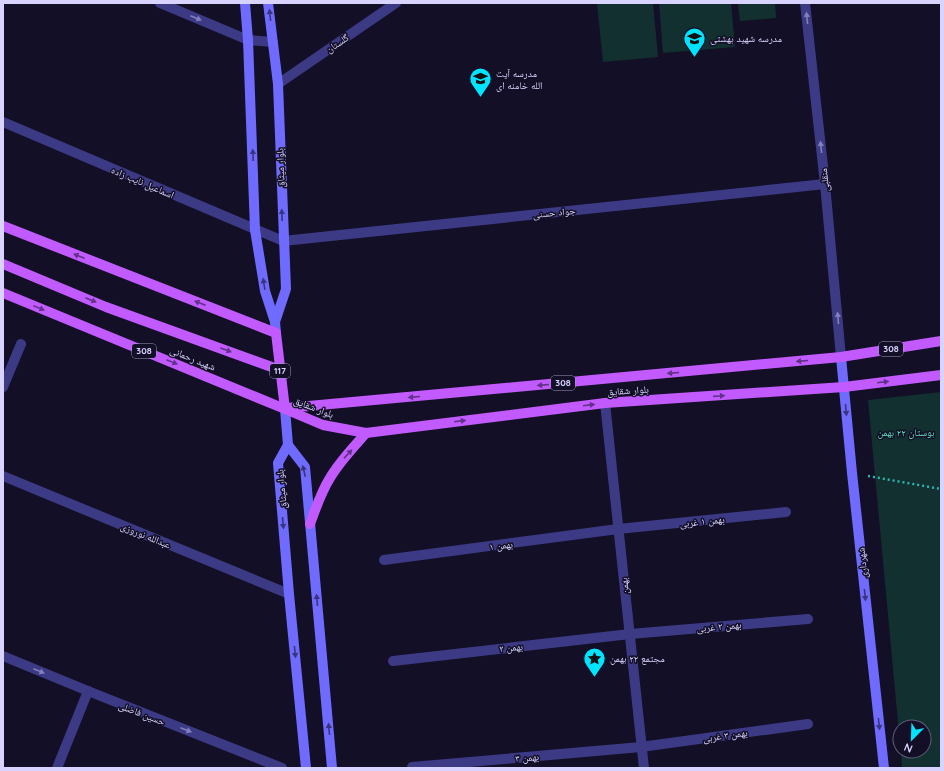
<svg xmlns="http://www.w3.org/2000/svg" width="944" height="771" font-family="Quicksand,'Noto Naskh Arabic',sans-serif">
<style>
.green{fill:#12302f}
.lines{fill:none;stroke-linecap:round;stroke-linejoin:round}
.path{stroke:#2fb8b0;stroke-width:2.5;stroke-dasharray:2 3;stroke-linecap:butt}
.minor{stroke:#3d3a85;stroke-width:10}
.tertiary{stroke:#3d3a85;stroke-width:10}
.secondary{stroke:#6f6bff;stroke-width:10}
.primary{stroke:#c25bff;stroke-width:10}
.oneway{fill:#38347d}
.oneway2{fill:#837fbc}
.oneway3{fill:#623188}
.labels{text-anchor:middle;stroke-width:3;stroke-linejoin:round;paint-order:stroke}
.shield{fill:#130f26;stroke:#9e99be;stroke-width:1}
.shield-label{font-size:9px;font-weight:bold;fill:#d9d4ff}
.poi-label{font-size:10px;fill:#d9d4ff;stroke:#130f26;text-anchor:start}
.street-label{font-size:10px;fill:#d9d4ff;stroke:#130f26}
.park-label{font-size:10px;fill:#5fe0c0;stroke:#130f26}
</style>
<rect width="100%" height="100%" fill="#130f26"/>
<g class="green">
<polygon points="597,3 653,3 658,57 603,62"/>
<polygon points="659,3 731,3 735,47 663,53"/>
<polygon points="738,3 775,3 776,18 740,21"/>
<polygon points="941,392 941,768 902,768 901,751 924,751 924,727 900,727 900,744 868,400"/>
</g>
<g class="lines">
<polyline class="path" points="868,476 941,489"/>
<g class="minor">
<polyline points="160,3 248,40 273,42"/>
<polyline points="3,122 283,241 825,184"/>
<polyline points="3,387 21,344"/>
<polyline points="605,403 644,768"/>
<polyline points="3,476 289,594"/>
<polyline points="384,560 618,529 786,512"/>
<polyline points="3,656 88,691 282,768"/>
<polyline points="393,661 630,634 808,619"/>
<polyline points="412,767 641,747 808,724"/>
<polyline points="57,768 88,691"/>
</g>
<g class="tertiary">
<polyline points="805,3 825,184 841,357"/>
<polyline points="278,84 396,3"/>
</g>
<g class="secondary">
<polyline points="245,3 248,40 255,230 265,291 275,322 276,333"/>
<polyline points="268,3 278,84 286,289 275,322"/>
<polyline points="841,357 852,473 884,768"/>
<polyline points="285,409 288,445"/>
<polyline points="288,445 305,467 332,768"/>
<polyline points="288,445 278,463 289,594 306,768"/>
</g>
<g class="primary">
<polyline points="3,226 276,333 285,409"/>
<polyline points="3,264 106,307 280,370"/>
<polyline points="3,293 285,409 323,425 366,433 605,403 844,387 941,375"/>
<polyline points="287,408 841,357 941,341"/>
<path d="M310 524C316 508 321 492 330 478 340 461 353 448 366 433"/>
</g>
</g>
<defs><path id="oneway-solid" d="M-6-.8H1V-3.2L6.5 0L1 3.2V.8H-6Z"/></defs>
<g class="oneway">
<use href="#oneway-solid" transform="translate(270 15) rotate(-96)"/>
<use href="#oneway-solid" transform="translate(253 155) rotate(-92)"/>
<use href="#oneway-solid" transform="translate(282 215) rotate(-92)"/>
<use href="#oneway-solid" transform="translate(264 284) rotate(-99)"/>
<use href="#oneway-solid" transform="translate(846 410) rotate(85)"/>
<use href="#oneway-solid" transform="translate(304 471) rotate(-103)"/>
<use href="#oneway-solid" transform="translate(283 523) rotate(85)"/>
<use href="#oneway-solid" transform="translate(865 595) rotate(84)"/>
<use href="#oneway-solid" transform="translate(317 600) rotate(-95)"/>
<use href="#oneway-solid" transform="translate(295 652) rotate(84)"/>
<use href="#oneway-solid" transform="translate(879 724) rotate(84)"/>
<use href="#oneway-solid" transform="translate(329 729) rotate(-95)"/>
</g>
<g class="oneway2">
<use href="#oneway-solid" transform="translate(196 18) rotate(23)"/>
<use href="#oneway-solid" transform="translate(807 18) rotate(-96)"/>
<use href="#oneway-solid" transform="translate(821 147) rotate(-96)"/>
<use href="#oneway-solid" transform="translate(838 318) rotate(-95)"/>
<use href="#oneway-solid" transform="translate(39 671) rotate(22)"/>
<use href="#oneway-solid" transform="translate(186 730) rotate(21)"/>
</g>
<g class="oneway3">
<use href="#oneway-solid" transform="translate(79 256) rotate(-159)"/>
<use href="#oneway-solid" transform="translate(91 300) rotate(23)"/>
<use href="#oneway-solid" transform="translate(200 303) rotate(-159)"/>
<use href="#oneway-solid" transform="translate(39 308) rotate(22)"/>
<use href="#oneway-solid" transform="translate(226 350) rotate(20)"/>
<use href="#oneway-solid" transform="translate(802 361) rotate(175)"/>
<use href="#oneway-solid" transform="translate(172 362) rotate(22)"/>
<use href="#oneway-solid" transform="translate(673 373) rotate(175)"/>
<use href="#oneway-solid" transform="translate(883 382) rotate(-7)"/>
<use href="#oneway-solid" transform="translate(543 385) rotate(175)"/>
<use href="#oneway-solid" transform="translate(719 396) rotate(-4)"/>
<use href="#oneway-solid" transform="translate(414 397) rotate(175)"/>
<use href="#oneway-solid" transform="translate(589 405) rotate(-7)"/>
<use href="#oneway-solid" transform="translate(460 421) rotate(-7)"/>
<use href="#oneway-solid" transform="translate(348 454) rotate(-47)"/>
</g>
<defs>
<symbol id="school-pin" viewBox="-11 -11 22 30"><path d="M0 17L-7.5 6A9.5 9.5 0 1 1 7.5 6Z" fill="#00e5ff" stroke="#130f26"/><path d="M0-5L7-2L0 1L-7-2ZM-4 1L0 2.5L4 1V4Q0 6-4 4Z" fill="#111"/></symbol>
<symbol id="sight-pin" viewBox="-11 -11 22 30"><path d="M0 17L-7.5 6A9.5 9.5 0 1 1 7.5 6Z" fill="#00e5ff" stroke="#130f26"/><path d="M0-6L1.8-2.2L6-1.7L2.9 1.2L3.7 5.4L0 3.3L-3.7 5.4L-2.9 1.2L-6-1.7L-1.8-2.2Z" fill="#111"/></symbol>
</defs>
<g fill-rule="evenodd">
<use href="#school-pin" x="682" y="26" width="25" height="34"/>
<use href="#school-pin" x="468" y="66" width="25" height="34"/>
<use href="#sight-pin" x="582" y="646" width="25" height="34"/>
</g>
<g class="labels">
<g class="shield">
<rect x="879" y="342" width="24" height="14" rx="3"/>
<rect x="132" y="344" width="24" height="14" rx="3"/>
<rect x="270" y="364" width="20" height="14" rx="3"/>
<rect x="551" y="376" width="24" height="14" rx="3"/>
</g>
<g class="shield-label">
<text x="891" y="352">308</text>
<text x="144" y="354">308</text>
<text x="280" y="374">117</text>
<text x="563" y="386">308</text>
</g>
<g class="poi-label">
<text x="710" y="42">مدرسه شهید بهشتی</text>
<text x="496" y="77">مدرسه آیت<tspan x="496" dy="12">الله خامنه ای</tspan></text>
<text x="610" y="662">مجتمع ۲۲ بهمن</text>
</g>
<g class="street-label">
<text transform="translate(337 43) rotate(-34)" y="4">گلستان</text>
<text transform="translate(280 168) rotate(-92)" y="4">بلوار میثاق</text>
<text transform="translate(824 180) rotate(-96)" y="4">منقلبی</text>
<text transform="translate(143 182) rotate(23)" y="4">اسماعیل نایب زاده</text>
<text transform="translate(554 212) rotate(-6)" y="4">جواد حسنی</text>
<text transform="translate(193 358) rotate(22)" y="4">شهید رحمانی</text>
<text transform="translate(628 390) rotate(-4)" y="4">بلوار شقایق</text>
<text transform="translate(314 407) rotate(21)" y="4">بلوار شقایق</text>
<text transform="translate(281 489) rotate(-95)" y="4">بلوار میثاق</text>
<text transform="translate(702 521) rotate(-6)" y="4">بهمن ۱ غربی</text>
<text transform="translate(146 535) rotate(22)" y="4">عبدالله نوروزی</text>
<text transform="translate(501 545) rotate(-8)" y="4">بهمن ۱</text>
<text transform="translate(862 563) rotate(-96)" y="4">شهرداری</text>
<text transform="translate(624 586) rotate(-96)" y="4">بهمن</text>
<text transform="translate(719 626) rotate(-5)" y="4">بهمن ۲ غربی</text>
<text transform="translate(511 647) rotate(-6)" y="4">بهمن ۲</text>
<text transform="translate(142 713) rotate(21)" y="4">حسین فاضلی</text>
<text transform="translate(725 735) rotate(-8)" y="4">بهمن ۳ غربی</text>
<text transform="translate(527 757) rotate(-5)" y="4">بهمن ۳</text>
</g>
<g class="park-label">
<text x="906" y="436">بوستان ۲۲ بهمن</text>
</g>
</g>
<rect width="944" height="771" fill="none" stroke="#d9d4ff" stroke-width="8"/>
<g transform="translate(912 739) rotate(203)"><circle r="19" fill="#130f26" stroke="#625e7d"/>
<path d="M0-3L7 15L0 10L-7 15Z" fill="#00e5ff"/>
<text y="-6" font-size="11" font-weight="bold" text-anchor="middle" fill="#d9d4ff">N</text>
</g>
</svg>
